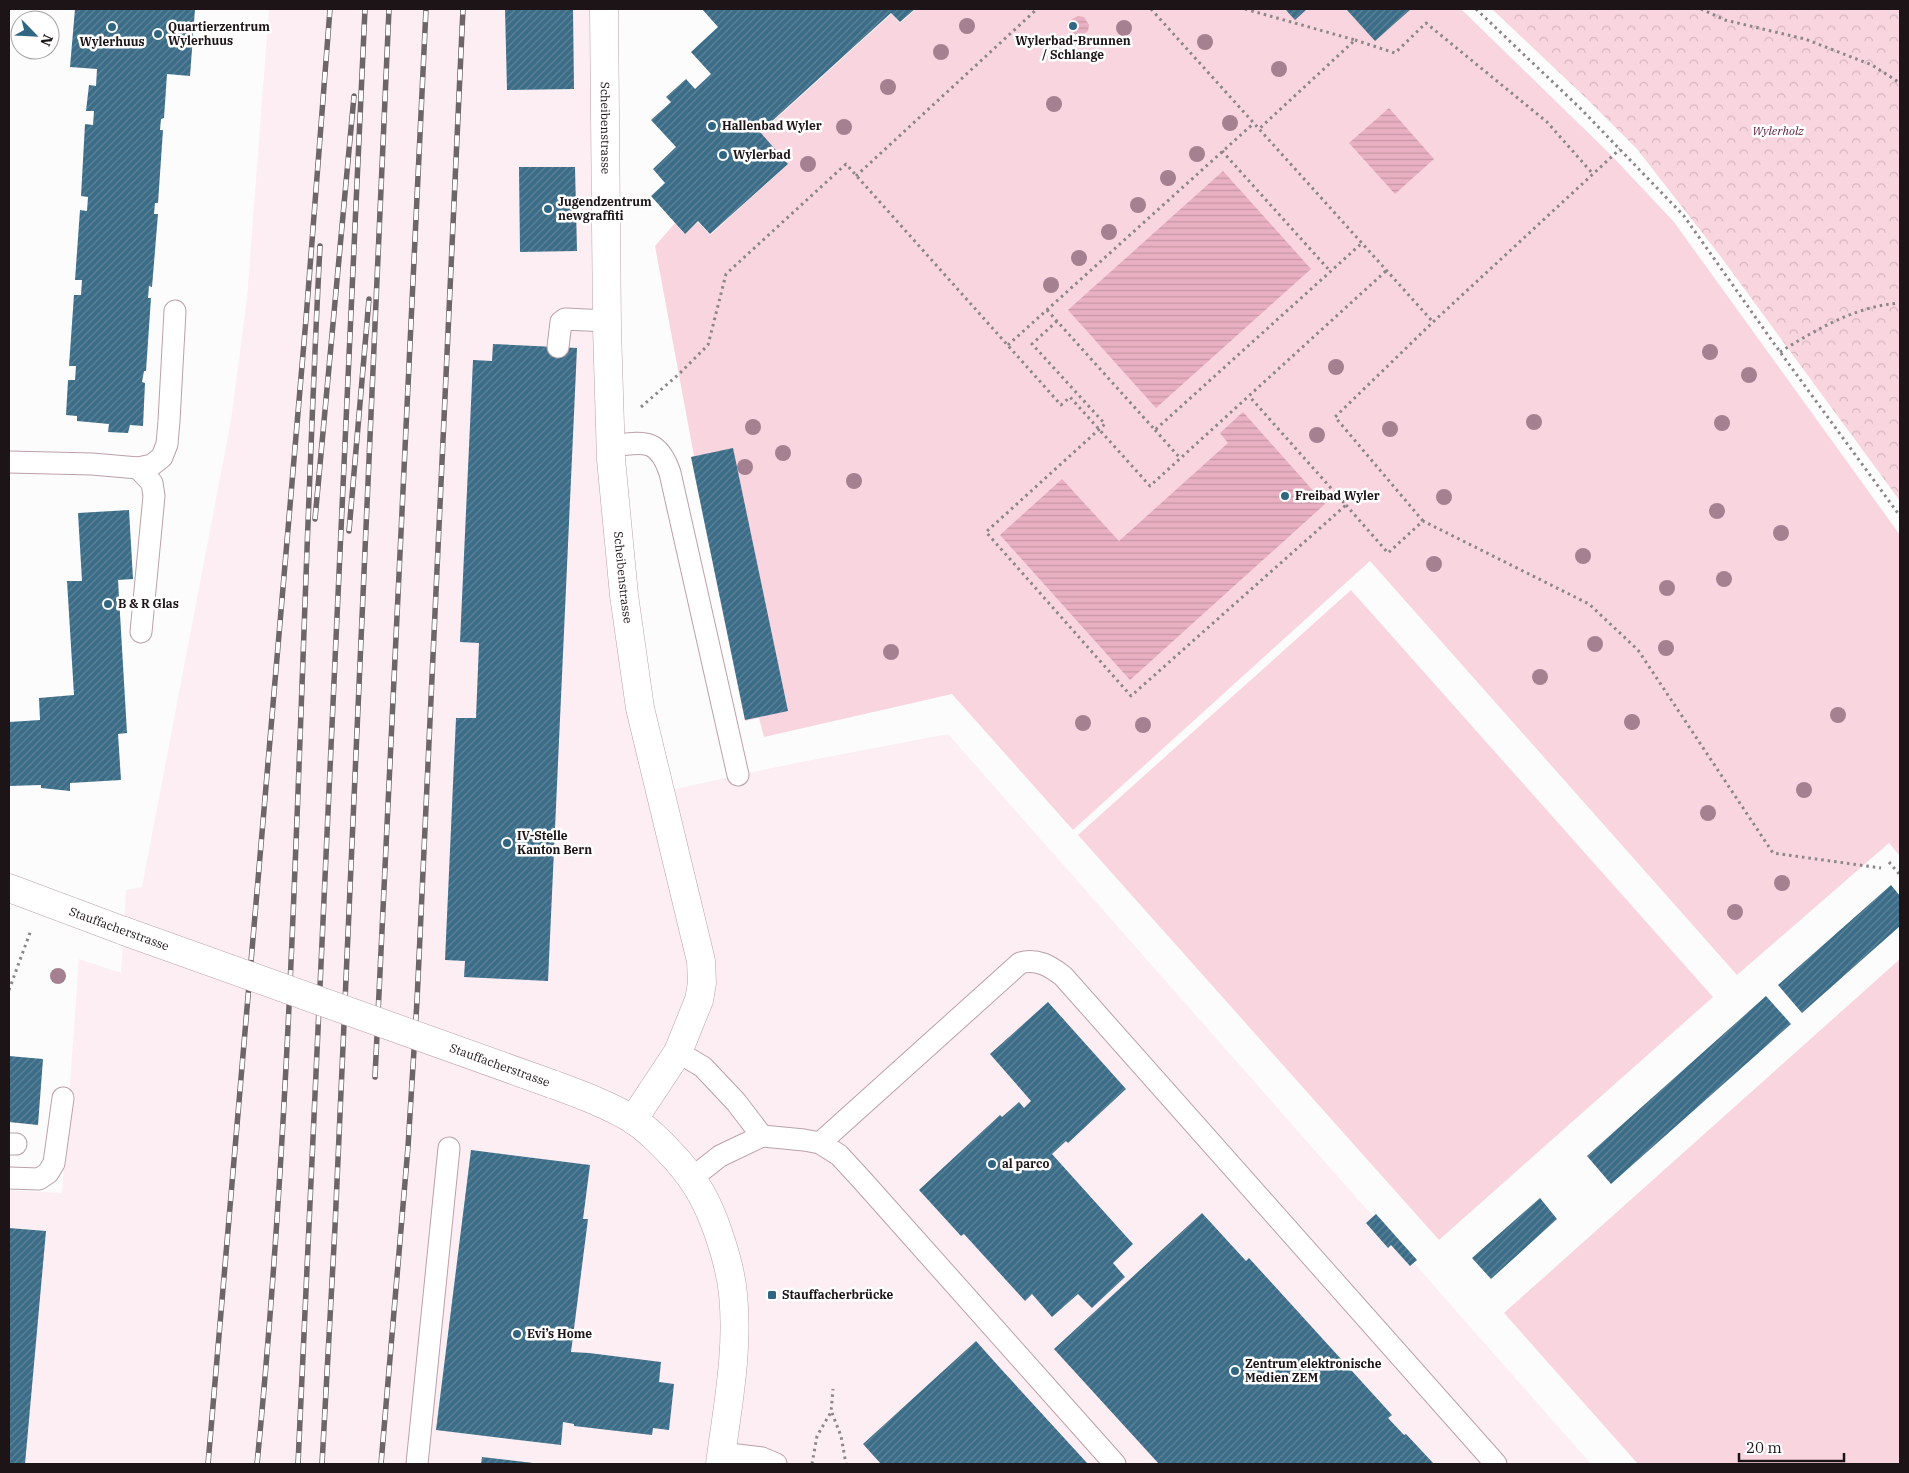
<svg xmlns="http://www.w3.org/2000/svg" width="1909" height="1473" font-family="'IBM Plex Serif',serif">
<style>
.built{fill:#fdeef3}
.forest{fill:url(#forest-crowns)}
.garden{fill:#f9d5e0}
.water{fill:url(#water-rules)}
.building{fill:url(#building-hatch)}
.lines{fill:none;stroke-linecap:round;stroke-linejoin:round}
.service-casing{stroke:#bba1a9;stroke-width:23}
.minor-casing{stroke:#bba1a9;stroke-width:29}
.tertiary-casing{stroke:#bba1a9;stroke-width:29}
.path{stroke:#8b8688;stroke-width:3;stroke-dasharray:2.5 4;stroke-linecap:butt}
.service{stroke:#fff;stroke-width:21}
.minor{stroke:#fff;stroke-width:28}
.tertiary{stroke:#fff;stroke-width:28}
.rail-casing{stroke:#6c6668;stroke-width:5.5}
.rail{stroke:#fff;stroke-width:4;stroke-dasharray:11;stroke-linecap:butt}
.tertiary-bridge-casing{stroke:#bba1a9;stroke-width:29;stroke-linecap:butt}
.tertiary-bridge{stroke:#fff;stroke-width:28}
.tree{fill:#a48090}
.poi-dot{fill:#316682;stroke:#fff;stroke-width:2}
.labels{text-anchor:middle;stroke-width:5;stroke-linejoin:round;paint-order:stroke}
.poi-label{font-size:12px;font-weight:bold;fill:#1d1417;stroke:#fff;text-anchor:start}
.street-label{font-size:12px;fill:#1d1417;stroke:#fff}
.park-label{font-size:12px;font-style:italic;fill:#5c1a37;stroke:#fff}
</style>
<defs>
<pattern id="forest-crowns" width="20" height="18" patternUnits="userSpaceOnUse" patternTransform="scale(1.25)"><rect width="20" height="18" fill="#f9d5e0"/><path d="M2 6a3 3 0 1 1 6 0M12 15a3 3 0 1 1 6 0" fill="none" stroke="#d5b6bf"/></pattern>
<pattern id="water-rules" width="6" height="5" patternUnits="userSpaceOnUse" patternTransform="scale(1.25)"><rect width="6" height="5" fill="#e8b0c2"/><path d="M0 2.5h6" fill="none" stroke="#c796a6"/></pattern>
<pattern id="building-hatch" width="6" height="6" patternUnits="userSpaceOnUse" patternTransform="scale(1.25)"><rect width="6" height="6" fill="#3b6d89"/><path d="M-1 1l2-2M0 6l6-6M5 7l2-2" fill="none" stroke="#618497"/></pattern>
</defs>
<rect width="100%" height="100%" fill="#fcfcfc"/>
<polygon class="built" points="269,9 604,9 611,459 661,792 796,763 948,734 1591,1464 1088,1464 976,1342 863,1444 881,1464 9,1464 9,1190 62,1193 79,959 121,973 126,890 142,887 231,420 247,298"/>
<polygon class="forest" points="1492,9 1900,9 1900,501 1721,257 1637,149 1586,98"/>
<g class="garden">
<polygon points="916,9 1461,9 1612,156 1674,222 1900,535 1900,856 1889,843 1737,975 1370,561 1073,830 952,694 764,737 759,718 745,721 691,457 694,456 655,246 675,223 684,234 698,222 710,235 788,164 760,133 891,14 900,23"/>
<polygon points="1351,590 1713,997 1439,1240 1078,835"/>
<polygon points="1900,959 1900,1464 1638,1464 1504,1313"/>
</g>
<g class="water">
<polygon points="1078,16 1084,17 1089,25 1088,31 1081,36 1072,33 1069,28 1072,19"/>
<polygon points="1389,108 1434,159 1395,194 1349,143"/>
<polygon points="1223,171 1311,269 1156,408 1068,310"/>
<polygon points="1243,412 1325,504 1130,680 1000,535 1062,479 1119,541 1228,443 1220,433"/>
</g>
<g class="building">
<polygon points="75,9 195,9 190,76 167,74 164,118 161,119 160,130 163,130 158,203 155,203 154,214 158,214 152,287 149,286 148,298 151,298 146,371 144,371 142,382 145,383 143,426 130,425 128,433 108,432 109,424 77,421 77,416 66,415 68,380 75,380 76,366 69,366 74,295 81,295 82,280 75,280 80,210 87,211 88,197 81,196 85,124 93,125 94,111 86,111 89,85 96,86 97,69 70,67"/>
<polygon points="505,9 573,9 574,89 507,90"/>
<polygon points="702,9 915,9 900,22 891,13 760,132 788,164 710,234 698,221 685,234 651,196 665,183 653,169 676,147 651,120 671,102 666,97 686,79 695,89 711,74 691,52 718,27"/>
<polygon points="1285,9 1307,9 1295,20"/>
<polygon points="1346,9 1411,9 1375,41"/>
<polygon points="519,167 575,167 577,251 520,252"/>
<polygon points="493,344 577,348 548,981 464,977 465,961 445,960 456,718 476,718 479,643 460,642 473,360 492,361"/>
<polygon points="733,448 788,711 745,720 691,457"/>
<polygon points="129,510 133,579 118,580 127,733 118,734 121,780 70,783 70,791 41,788 41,785 9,786 9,722 40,720 39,698 74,695 67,581 82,581 78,513"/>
<polygon points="1891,885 1900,896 1900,926 1802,1013 1778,985"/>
<polygon points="1766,996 1791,1024 1611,1184 1587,1156"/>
<polygon points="1048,1002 1126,1089 1068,1143 1066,1141 1052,1154 1133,1244 1113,1263 1125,1277 1092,1308 1078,1294 1052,1317 1032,1294 1025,1301 964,1234 961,1236 919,1190 1000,1115 1002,1117 1019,1102 1024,1108 1031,1101 990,1054"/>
<polygon points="9,1056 43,1059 38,1125 9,1122"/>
<polygon points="471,1150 590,1165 583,1219 588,1219 571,1352 589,1353 661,1362 659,1382 674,1384 669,1430 653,1428 652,1435 574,1426 574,1424 563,1422 561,1445 436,1430"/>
<polygon points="1540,1198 1557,1219 1491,1279 1472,1258"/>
<polygon points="1202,1213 1246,1261 1249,1258 1392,1415 1388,1418 1404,1435 1406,1434 1434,1464 1159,1464 1054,1349"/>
<polygon points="1376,1214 1417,1260 1410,1266 1391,1245 1388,1248 1366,1223"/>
<polygon points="9,1228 46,1231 25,1464 9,1464"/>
<polygon points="976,1341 1001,1369 1088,1464 881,1464 863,1444"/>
<polygon points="482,1457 533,1463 533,1464 481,1464"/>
</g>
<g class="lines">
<defs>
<g id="service">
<polyline points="558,347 561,322 565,319 607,321"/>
<path d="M611 446C643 442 658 437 670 473L738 775"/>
<polyline points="9,462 92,464 138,468 152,465 162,457 167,444 169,421 175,311"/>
<polyline points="138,468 152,483 154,496 141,632"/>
<polyline points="678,1052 703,1067 736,1102 762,1136"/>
<path d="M820 1143 1020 963C1037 958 1050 966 1063 976L1496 1464"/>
<polyline points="9,1144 16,1144"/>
<polyline points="9,1178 39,1179 48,1173 54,1163 63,1098"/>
<polyline points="692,1178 720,1156 762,1136 804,1140 820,1143 839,1155 862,1180 1115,1464"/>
<polyline points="721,1453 762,1458 776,1464"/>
<polyline points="417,1464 449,1148"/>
</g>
<g id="minor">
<path id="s1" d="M604 9 607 328 611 459 624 595 640 708 701 961 702 983 699 1000 678 1052 633 1120"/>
</g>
<g id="tertiary">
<polyline points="9,888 124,931"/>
<path d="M552 1084C579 1094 607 1104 632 1119 649 1130 663 1145 677 1160 697 1183 708 1203 718 1232 725 1252 731 1273 733 1294 739 1350 727 1409 720 1464"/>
</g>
</defs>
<use href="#service" class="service-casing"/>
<use href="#minor" class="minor-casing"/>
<use href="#tertiary" class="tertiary-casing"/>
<g class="path">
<polyline points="1151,9 1433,322"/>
<polyline points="1245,9 1355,40 1259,129"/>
<polyline points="1476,9 1580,108 1684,216 1780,352 1900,516"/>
<polyline points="1701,9 1725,20 1805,39 1872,65 1900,83"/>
<polyline points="1355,40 1395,53 1426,23 1547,122 1593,174"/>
<polyline points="1222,151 1330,271"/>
<polyline points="856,176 1037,9"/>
<polyline points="1047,310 1155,430 1362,243"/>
<polyline points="1057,321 1032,344 1105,424 986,532 1131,696 1346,505 1249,396"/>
<polyline points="1008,345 1254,123"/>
<path d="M1780 352C1817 329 1856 306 1900 303"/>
<polyline points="641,407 679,374 708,345 726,274 846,164 1061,405 1070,397 1150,486 1387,270"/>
<polyline points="1155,430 1180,458"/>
<polyline points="1346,505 1388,553 1423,521 1589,604 1638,650 1773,853 1881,868"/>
<polyline points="1423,521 1335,417 1433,322 1620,149"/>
<polyline points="1889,862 1900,875"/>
<polyline points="9,990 31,930"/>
<polyline points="832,1413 841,1436 846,1464"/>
<polyline points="812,1464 817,1436 831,1412 833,1389"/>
</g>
<use href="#service" class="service"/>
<use href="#minor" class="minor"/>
<use href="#tertiary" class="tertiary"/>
<defs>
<g id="rail">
<polyline points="315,519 354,96"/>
<polyline points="349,531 369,299"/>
<polyline points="375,1077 426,9"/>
<polyline points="208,1464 306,319 330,9"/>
<path d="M257 1464C297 1059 299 652 320 246"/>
<polyline points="298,1464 365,9"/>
<polyline points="322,1464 335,1227 389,9"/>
<polyline points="381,1464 408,1147 417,1001 463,9"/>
</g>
</defs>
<use href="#rail" class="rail-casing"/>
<use href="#rail" class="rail"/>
<defs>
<g id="tertiary-bridge">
<path id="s2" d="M124 931 552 1084"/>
</g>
</defs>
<use href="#tertiary-bridge" class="tertiary-bridge-casing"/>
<use href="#tertiary-bridge" class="tertiary-bridge"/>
</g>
<g class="tree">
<circle cx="967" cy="26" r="8"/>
<circle cx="1124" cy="28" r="8"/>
<circle cx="1205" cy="42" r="8"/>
<circle cx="941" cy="52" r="8"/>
<circle cx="1279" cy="69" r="8"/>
<circle cx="888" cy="87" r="8"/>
<circle cx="1054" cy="104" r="8"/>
<circle cx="1230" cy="123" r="8"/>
<circle cx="844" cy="127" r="8"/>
<circle cx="1197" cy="154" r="8"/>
<circle cx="808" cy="164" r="8"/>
<circle cx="1168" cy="178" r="8"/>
<circle cx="1138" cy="205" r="8"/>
<circle cx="1109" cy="232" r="8"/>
<circle cx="1079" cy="258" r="8"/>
<circle cx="1051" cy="285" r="8"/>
<circle cx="1710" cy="352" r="8"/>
<circle cx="1336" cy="367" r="8"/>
<circle cx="1749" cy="375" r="8"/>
<circle cx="1534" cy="422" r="8"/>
<circle cx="1722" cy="423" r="8"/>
<circle cx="753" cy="427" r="8"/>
<circle cx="1390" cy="429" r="8"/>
<circle cx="1317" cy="435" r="8"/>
<circle cx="783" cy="453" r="8"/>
<circle cx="745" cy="467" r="8"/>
<circle cx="854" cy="481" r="8"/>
<circle cx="1444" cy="497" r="8"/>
<circle cx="1717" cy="511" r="8"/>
<circle cx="1781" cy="533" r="8"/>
<circle cx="1583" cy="556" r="8"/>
<circle cx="1434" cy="564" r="8"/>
<circle cx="1724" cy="579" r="8"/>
<circle cx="1667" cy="588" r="8"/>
<circle cx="1595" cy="644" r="8"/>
<circle cx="1666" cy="648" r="8"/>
<circle cx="891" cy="652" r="8"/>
<circle cx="1540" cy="677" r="8"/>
<circle cx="1838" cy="715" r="8"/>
<circle cx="1632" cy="722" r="8"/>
<circle cx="1083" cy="723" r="8"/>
<circle cx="1143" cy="725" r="8"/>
<circle cx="1804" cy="790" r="8"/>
<circle cx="1708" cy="813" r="8"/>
<circle cx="1782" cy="883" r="8"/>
<circle cx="1735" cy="912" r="8"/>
<circle cx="58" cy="976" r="8"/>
</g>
<g class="poi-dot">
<circle cx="1073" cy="26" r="5"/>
<circle cx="112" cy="27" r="5"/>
<circle cx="158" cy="34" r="5"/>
<circle cx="712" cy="126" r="5"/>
<circle cx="723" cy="155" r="5"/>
<circle cx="548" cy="209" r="5"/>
<circle cx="1285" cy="496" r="5"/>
<circle cx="108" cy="604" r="5"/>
<circle cx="507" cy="843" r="5"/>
<circle cx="992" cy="1164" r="5"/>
<rect x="767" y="1290" width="10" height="10" rx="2.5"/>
<circle cx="517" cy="1334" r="5"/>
<circle cx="1235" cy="1371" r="5"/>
</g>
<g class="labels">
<g class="poi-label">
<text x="168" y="31">Quartierzentrum<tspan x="168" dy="14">Wylerhuus</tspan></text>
<text x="1073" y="45" text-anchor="middle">Wylerbad-Brunnen<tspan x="1073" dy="14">/ Schlange</tspan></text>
<text x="112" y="46" text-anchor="middle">Wylerhuus</text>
<text x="722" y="130">Hallenbad Wyler</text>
<text x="733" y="159">Wylerbad</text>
<text x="558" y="206">Jugendzentrum<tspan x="558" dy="14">newgraffiti</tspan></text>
<text x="1295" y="500">Freibad Wyler</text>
<text x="118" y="608">B &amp; R Glas</text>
<text x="517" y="840">IV-Stelle<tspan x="517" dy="14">Kanton Bern</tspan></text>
<text x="1002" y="1168">al parco</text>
<text x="782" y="1299">Stauffacherbrücke</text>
<text x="527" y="1338">Evi’s Home</text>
<text x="1245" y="1368">Zentrum elektronische<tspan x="1245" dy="14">Medien ZEM</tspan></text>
</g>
<g class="street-label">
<text dy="4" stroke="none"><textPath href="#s1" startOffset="119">Scheibenstrasse</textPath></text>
<text dy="4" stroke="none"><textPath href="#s1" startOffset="569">Scheibenstrasse</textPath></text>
<text transform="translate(119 929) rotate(20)" y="4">Stauffacherstrasse</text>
<text dy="4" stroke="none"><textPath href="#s2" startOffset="399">Stauffacherstrasse</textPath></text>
</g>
<g class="park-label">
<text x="1778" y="135">Wylerholz</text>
</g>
</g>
<rect width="1909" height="1473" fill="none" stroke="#1d1417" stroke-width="20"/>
<g transform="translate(35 35) rotate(114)"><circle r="24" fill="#ffffff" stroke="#a5a1a2"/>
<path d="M0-4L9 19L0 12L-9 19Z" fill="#316682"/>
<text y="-8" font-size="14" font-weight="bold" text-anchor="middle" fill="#1d1417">N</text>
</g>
<path d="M1739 1453v8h105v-8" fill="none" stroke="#1d1417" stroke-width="2.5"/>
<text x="1746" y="1453" font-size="15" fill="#1d1417" stroke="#ffffff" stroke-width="4" paint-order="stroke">20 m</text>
</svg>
